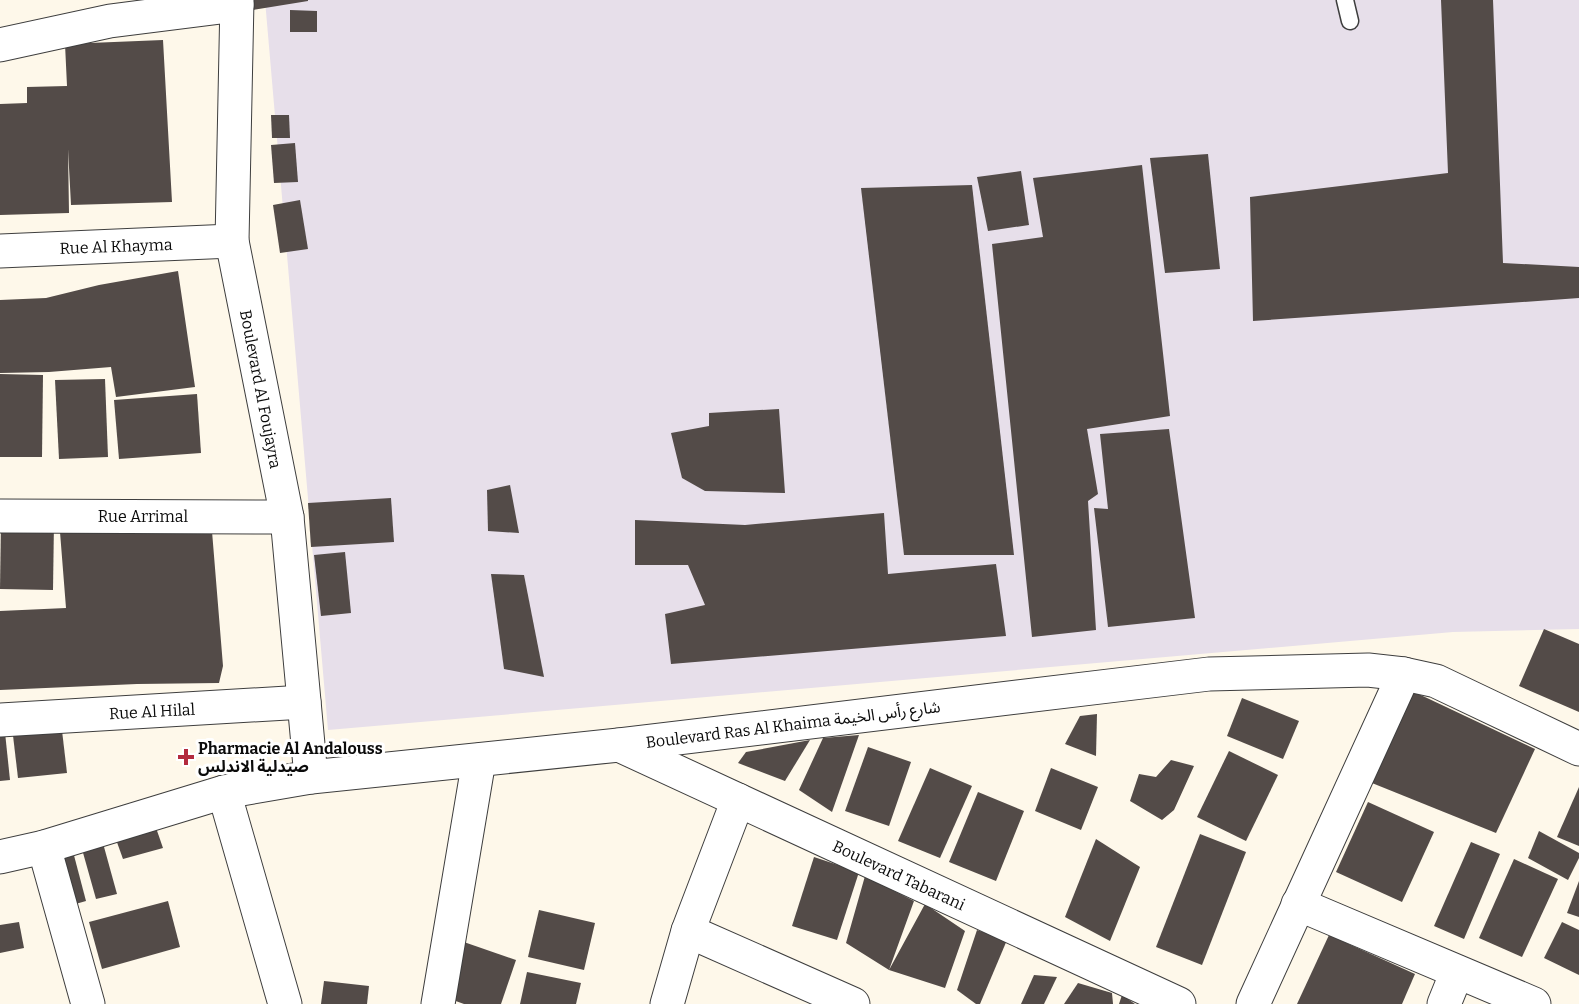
<svg xmlns="http://www.w3.org/2000/svg" width="1579" height="1004" font-family="Bitter,'Noto Sans Arabic',serif">
<style>
.industrial{fill:#e7dfea}
.building{fill:#534b48}
.lines{fill:none;stroke-linecap:round;stroke-linejoin:round}
.lane-casing{stroke:#3e3e3e;stroke-width:19}
.street-casing{stroke:#3e3e3e;stroke-width:35}
.lane{stroke:#fff;stroke-width:16}
.street{stroke:#fff;stroke-width:33}
.poi-dot{fill:#b32a3e;stroke:#fff;stroke-width:2}
.labels{text-anchor:middle;stroke-width:6;stroke-linejoin:round;paint-order:stroke}
.street-label{font-size:16px;fill:#0b0b0b;stroke:#fff}
.poi-label{font-size:16px;font-weight:bold;fill:#0b0b0b;stroke:#fff;text-anchor:start}
</style>
<rect width="100%" height="100%" fill="#fef8ea"/>
<polygon class="industrial" points="265,0 1579,0 1579,629 1453,632 328,730"/>
<g class="building">
<polygon points="251,0 308,0 308,1 253,10"/>
<polygon points="1441,0 1493,0 1503,263 1579,267 1579,298 1253,321 1250,197 1448,173"/>
<polygon points="290,10 317,11 317,32 290,32"/>
<polygon points="163,40 172,202 71,205 68,149 69,213 0,215 0,104 27,103 27,87 67,86 65,44"/>
<polygon points="271,115 289,115 290,138 272,138"/>
<polygon points="295,143 298,182 274,183 271,145"/>
<polygon points="1208,154 1220,269 1165,273 1150,158"/>
<polygon points="1142,165 1170,416 1087,429 1098,494 1088,501 1096,630 1032,637 992,244 1043,237 1033,178"/>
<polygon points="1021,171 1029,225 988,231 977,177"/>
<polygon points="972,185 1014,555 904,555 861,188"/>
<polygon points="300,200 308,249 280,253 273,205"/>
<polygon points="178,271 195,387 116,397 111,367 49,372 0,373 0,300 46,298 99,285"/>
<polygon points="0,374 43,375 42,457 0,457"/>
<polygon points="105,379 108,457 59,459 55,380"/>
<polygon points="197,394 201,453 119,459 114,400"/>
<polygon points="779,409 785,493 705,491 682,478 671,433 709,426 709,413"/>
<polygon points="1169,429 1195,618 1108,627 1094,508 1108,509 1100,434"/>
<polygon points="510,485 519,533 488,531 487,490"/>
<polygon points="391,498 394,542 311,547 308,503"/>
<polygon points="884,513 888,574 996,564 1006,636 671,664 665,614 705,605 688,565 635,565 635,520 745,525"/>
<polygon points="211,519 223,666 219,683 137,684 0,690 0,611 66,608 60,532"/>
<polygon points="1,520 54,521 53,590 0,589"/>
<polygon points="345,552 351,613 321,616 314,555"/>
<polygon points="491,574 524,575 544,677 504,669"/>
<polygon points="1544,629 1579,644 1579,712 1519,686"/>
<polygon points="1408,689 1535,749 1496,833 1367,781"/>
<polygon points="1242,698 1299,721 1283,759 1227,736"/>
<polygon points="1097,714 1096,756 1065,744 1080,716"/>
<polygon points="61,722 67,773 18,778 12,727"/>
<polygon points="0,723 4,723 10,780 0,781"/>
<polygon points="859,735 832,812 799,790 823,738"/>
<polygon points="810,740 785,781 738,763 746,752"/>
<polygon points="868,747 911,762 889,826 845,811"/>
<polygon points="1229,751 1278,775 1246,841 1197,817"/>
<polygon points="1171,760 1194,766 1174,810 1162,820 1130,801 1139,774 1156,777"/>
<polygon points="930,768 972,786 940,858 898,841"/>
<polygon points="1051,768 1098,787 1081,830 1035,811"/>
<polygon points="1579,787 1579,846 1557,837"/>
<polygon points="978,792 1024,811 996,881 949,862"/>
<polygon points="1368,802 1434,832 1402,902 1336,872"/>
<polygon points="154,822 163,848 123,859 114,834"/>
<polygon points="1539,831 1579,853 1579,858 1568,880 1528,858"/>
<polygon points="1200,834 1246,852 1202,965 1156,947"/>
<polygon points="101,836 117,894 96,899 80,842"/>
<polygon points="1096,839 1140,867 1110,941 1065,917"/>
<polygon points="1471,842 1500,854 1464,939 1434,926"/>
<polygon points="71,844 86,901 65,907 49,849"/>
<polygon points="814,857 859,872 837,940 792,926"/>
<polygon points="1514,859 1558,879 1522,957 1479,938"/>
<polygon points="865,876 914,901 889,970 925,904 965,931 945,988 889,970 846,943"/>
<polygon points="1579,881 1579,917 1567,913"/>
<polygon points="168,901 180,947 102,969 89,922"/>
<polygon points="539,910 595,923 584,970 528,957"/>
<polygon points="19,922 24,948 0,953 0,925"/>
<polygon points="1562,922 1579,930 1579,975 1544,958"/>
<polygon points="977,930 1007,940 980,1004 976,1004 957,990"/>
<polygon points="1329,935 1415,974 1402,1004 1297,1004"/>
<polygon points="461,941 516,960 501,1004 464,1004 442,996"/>
<polygon points="527,972 581,983 576,1004 520,1004"/>
<polygon points="1034,975 1057,977 1044,1004 1021,1004"/>
<polygon points="324,981 369,986 367,1004 321,1004"/>
<polygon points="1078,983 1112,993 1113,1004 1064,1004"/>
<polygon points="1122,995 1135,1004 1119,1004"/>
</g>
<g class="lines">
<defs>
<polyline id="lane" points="1345,0 1350,21"/>
<g id="street">
<polyline points="237,0 232,241 287,517 311,777"/>
<polyline points="0,45 110,21 237,5"/>
<polyline points="0,251 232,241"/>
<polyline points="0,516 287,517"/>
<polyline points="0,720 304,702"/>
<polyline points="619,745 1179,1004"/>
<polyline points="224,792 285,1004"/>
<polyline points="44,847 88,1004"/>
<polyline points="0,857 44,847 224,792 311,777 619,745 1209,674 1368,670 1404,674 1436,681 1579,749"/>
<polyline points="1298,904 1534,1004"/>
<polyline points="688,931 853,1004"/>
<polyline points="438,1004 479,760"/>
<polyline points="667,1004 688,931 738,800"/>
<polyline points="1253,1004 1404,674"/>
<polyline points="1444,1004 1457,972"/>
</g>
</defs>
<use href="#lane" class="lane-casing"/>
<use href="#street" class="street-casing"/>
<use href="#lane" class="lane"/>
<use href="#street" class="street"/>
</g>
<path class="poi-dot" d="M183 748h6v6h6v6h-6v6h-6v-6h-6v-6h6z"/>
<g class="labels">
<g class="street-label">
<text transform="translate(116 246) rotate(-2)" y="6">Rue Al Khayma</text>
<text transform="translate(261 389) rotate(79)" y="6">Boulevard Al Foujayra</text>
<text x="143" y="522">Rue Arrimal</text>
<text transform="translate(152 711) rotate(-3)" y="6">Rue Al Hilal</text>
<text transform="translate(793 724) rotate(-7)" y="6">Boulevard Ras Al Khaima شارع رأس الخيمة</text>
<text transform="translate(899 875) rotate(25)" y="6">Boulevard Tabarani</text>
</g>
<g class="poi-label">
<text x="198" y="754">Pharmacie Al Andalouss<tspan x="198" dy="18">صيدلية الاندلس</tspan></text>
</g>
</g>
</svg>
